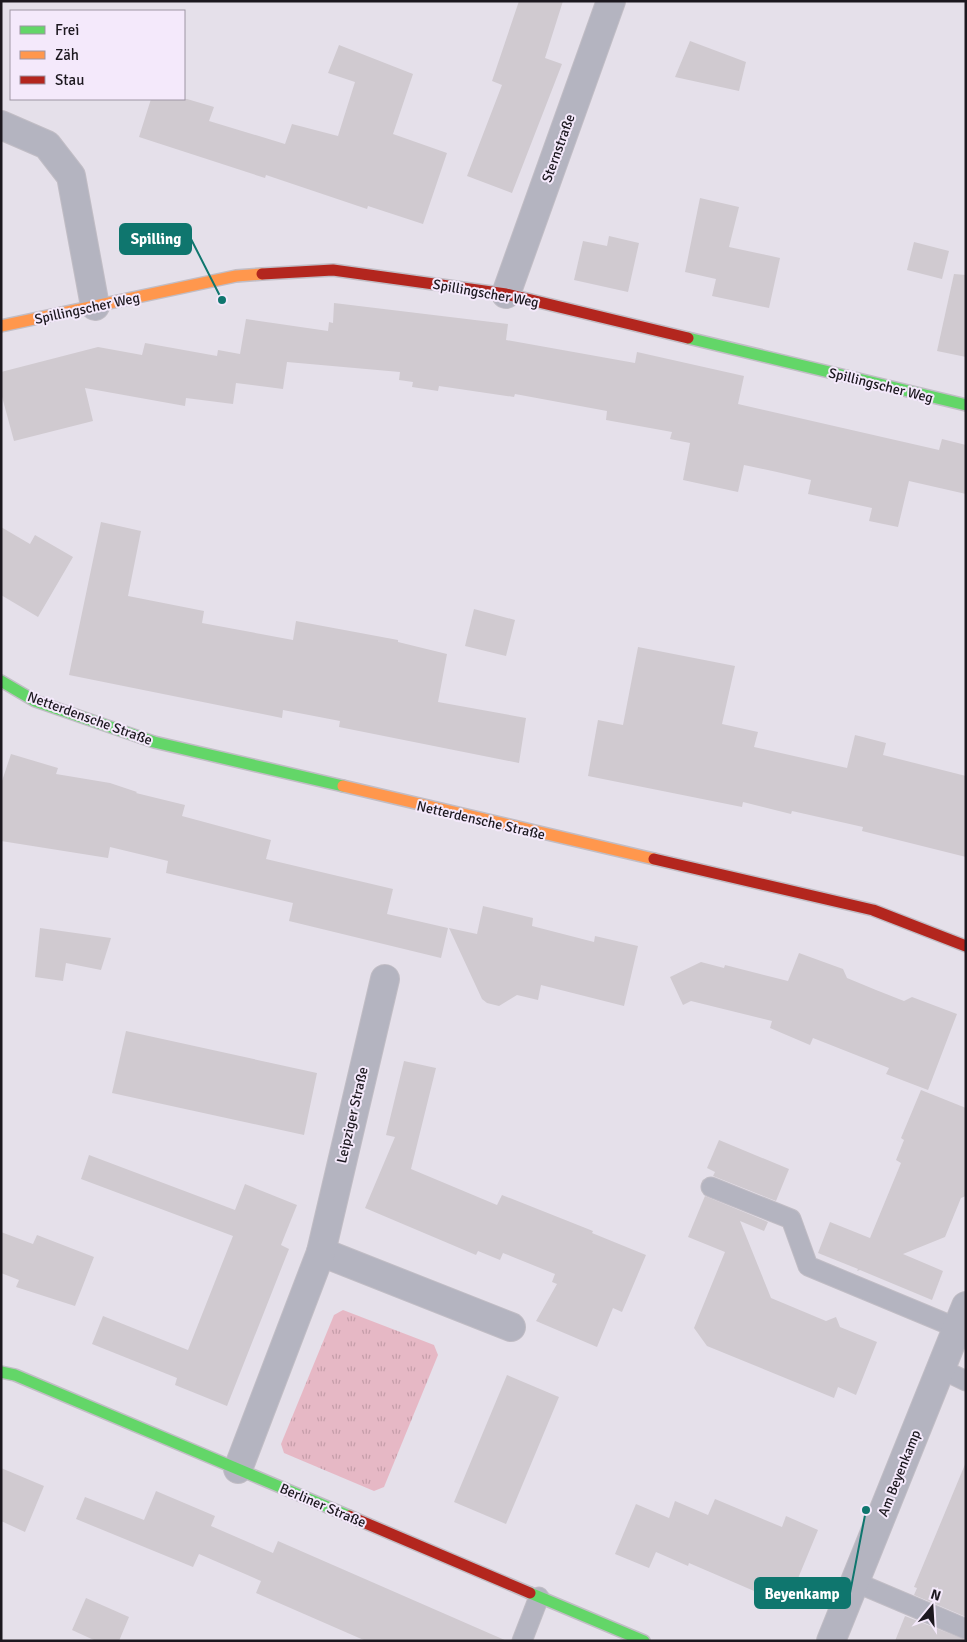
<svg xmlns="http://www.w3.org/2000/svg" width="967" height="1642" font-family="Signika,sans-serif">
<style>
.park{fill:url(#park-tufts)}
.building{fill:#d0cad0}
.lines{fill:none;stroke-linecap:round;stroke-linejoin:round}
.lane-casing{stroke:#c1bdc5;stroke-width:21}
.street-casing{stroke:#c1bdc5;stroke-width:30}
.fast-casing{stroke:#c1bdc5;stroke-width:14}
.slow-casing{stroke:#c1bdc5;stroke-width:14}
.jam-casing{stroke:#c1bdc5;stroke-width:14}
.lane{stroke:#b4b4c0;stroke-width:19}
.street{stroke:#b4b4c0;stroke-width:28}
.fast{stroke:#63d668;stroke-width:11}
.slow{stroke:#ff974d;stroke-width:11}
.jam{stroke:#b3261e;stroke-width:11}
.labels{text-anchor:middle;stroke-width:4;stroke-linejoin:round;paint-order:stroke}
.street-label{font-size:14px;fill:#1c181f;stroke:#f4e9fb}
.leader{fill:none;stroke:#0f766e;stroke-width:2}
.callout-dot{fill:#0f766e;stroke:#f4e9fb;stroke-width:2}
.callout{fill:#0f766e;stroke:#0f766e;stroke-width:2}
.callout-label{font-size:15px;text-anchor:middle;font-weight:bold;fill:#fff}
</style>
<defs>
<pattern id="park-tufts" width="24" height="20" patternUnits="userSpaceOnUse" patternTransform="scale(1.25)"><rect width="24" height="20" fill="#e6b8c5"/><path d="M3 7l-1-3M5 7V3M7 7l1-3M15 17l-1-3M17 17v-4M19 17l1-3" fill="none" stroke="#c59da9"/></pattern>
</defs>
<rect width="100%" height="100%" fill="#e5e0ea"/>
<polygon class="park" points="343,1310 434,1345 438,1355 384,1487 374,1491 284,1453 281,1444 334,1315"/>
<g class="building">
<polygon points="519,1 563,1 545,58 562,64 512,193 467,176 502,85 492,81"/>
<polygon points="690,41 746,62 739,91 675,77"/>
<polygon points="339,45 413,74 393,134 447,153 423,224 368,206 367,209 266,175 265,178 139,137 151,99 187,99 214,107 209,121 285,144 292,124 338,136 355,82 328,73"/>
<polygon points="700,198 739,207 729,247 780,258 769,308 712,296 716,279 685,272"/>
<polygon points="609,236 639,243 628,292 574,280 583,241 607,246"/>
<polygon points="914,242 949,251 942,279 907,270"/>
<polygon points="954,274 966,275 966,357 937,351"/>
<polygon points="334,303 508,324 506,340 635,363 637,352 744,376 738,404 939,450 942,439 966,445 966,494 909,481 898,527 869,521 872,508 808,494 811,480 777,472 744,465 738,492 683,480 690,443 670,439 672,432 606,420 607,411 515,394 514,397 439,386 438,391 412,387 413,382 399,380 400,372 287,362 283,389 236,383 233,404 186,398 185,406 85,388 93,421 14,441 1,393 1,372 98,347 142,355 145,343 217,356 218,350 240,354 246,319 328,331 329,322 333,323"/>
<polygon points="101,522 141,531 128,596 204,611 202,623 293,640 296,621 398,640 398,642 447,654 438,702 526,718 519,763 339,727 340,721 283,710 282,718 69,675"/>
<polygon points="1,527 30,544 35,535 73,557 38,617 1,595"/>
<polygon points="474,609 515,620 506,656 465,646"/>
<polygon points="638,647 735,666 722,724 758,732 754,747 847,768 855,735 886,743 883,755 966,776 966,857 862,831 863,827 792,811 791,814 743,802 742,807 588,776 598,720 623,725"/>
<polygon points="11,754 58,768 56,774 110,783 137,792 136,793 185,805 182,816 271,840 266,859 393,889 387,914 448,928 441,958 289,921 293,903 166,873 168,861 110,847 108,858 1,841 1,784"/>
<polygon points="483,906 533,918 532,926 594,942 595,936 638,946 624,1006 541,985 538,1000 517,995 499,1006 487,1003 482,999 449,928 477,934"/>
<polygon points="40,928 111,938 101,970 66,963 63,981 35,977"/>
<polygon points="799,953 843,969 847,978 876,990 904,1001 912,997 957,1014 928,1090 886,1074 889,1068 813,1038 810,1045 770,1028 772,1021 691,1001 683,1005 670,977 701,962 724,968 725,965 788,981"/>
<polygon points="126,1031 317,1073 304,1135 112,1093"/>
<polygon points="404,1061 436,1068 411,1169 497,1205 502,1195 593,1231 592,1233 646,1255 622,1312 613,1308 597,1347 536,1321 557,1284 552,1282 555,1274 503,1253 500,1260 478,1251 476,1255 365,1208 395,1137 386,1135"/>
<polygon points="921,1090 966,1108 966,1196 961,1198 945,1237 903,1254 943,1271 932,1300 860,1270 857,1271 858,1269 818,1253 830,1222 870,1238 901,1163 896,1160 904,1140 901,1138"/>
<polygon points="719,1140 789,1169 776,1201 713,1176 715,1172 707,1168"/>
<polygon points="89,1155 235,1210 245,1184 297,1205 281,1245 289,1249 227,1406 175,1385 177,1378 92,1344 103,1316 188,1350 233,1236 81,1179"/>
<polygon points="705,1196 768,1222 764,1231 740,1221 771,1298 826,1321 836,1317 840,1327 877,1342 856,1395 838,1387 834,1398 707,1346 694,1328 725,1252 688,1237"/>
<polygon points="1,1232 33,1244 37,1235 94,1257 75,1306 16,1287 19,1280 1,1273"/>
<polygon points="507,1375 559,1397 506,1524 454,1502"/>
<polygon points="966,1462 966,1617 914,1595 917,1588 914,1587"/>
<polygon points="1,1468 44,1486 25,1532 1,1521"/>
<polygon points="156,1491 215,1516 211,1526 273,1553 278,1541 507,1641 366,1641 256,1593 261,1581 199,1554 193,1567 76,1519 85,1497 144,1520"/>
<polygon points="715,1499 782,1527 786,1516 818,1530 787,1605 689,1563 688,1566 656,1552 649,1568 615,1554 636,1504 669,1518 675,1501 708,1515"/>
<polygon points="86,1598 129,1617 119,1641 96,1641 72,1630"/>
<polygon points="905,1616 966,1640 966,1641 895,1641"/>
</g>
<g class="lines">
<defs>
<g id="lane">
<polyline points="711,1187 791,1219 808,1266 957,1328"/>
<polyline points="941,1369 966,1381"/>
<polyline points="855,1582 966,1629"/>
<polyline points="522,1641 539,1597"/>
</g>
<g id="street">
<polyline points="1,125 47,145 71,176 95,306"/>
<polyline points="506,294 611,1"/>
<polyline points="321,1252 511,1327"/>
<polyline points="238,1469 321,1252 385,979"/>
<polyline points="831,1641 966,1306"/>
</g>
<g id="fast">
<polyline points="688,338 966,405"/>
<polyline points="1,681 35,701 154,742 343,786"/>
<polyline points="1,1372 15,1375 349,1516"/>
<polyline points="530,1593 644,1641"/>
</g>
<g id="slow">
<polyline points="1,326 236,276 262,274"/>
<polyline points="343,786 654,859"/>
</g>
<g id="jam">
<polyline points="262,274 333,270 506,294 688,338"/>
<polyline points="654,859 873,910 966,946"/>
<polyline points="349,1516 530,1593"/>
</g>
</defs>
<use href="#lane" class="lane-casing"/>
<use href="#street" class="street-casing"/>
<use href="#fast" class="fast-casing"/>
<use href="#slow" class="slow-casing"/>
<use href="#jam" class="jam-casing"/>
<use href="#lane" class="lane"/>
<use href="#street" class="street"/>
<use href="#fast" class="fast"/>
<use href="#slow" class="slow"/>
<use href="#jam" class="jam"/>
</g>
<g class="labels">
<g class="street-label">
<text transform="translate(558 148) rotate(-70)" y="5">Sternstraße</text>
<text transform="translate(486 293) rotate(10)" y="5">Spillingscher Weg</text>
<text transform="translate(87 308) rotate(-12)" y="5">Spillingscher Weg</text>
<text transform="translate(881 385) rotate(14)" y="5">Spillingscher Weg</text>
<text transform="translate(90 718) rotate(20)" y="5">Netterdensche Straße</text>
<text transform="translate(481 820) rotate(13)" y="5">Netterdensche Straße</text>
<text transform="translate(352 1115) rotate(-77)" y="5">Leipziger Straße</text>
<text transform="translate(899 1473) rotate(-68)" y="5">Am Beyenkamp</text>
<text transform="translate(323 1505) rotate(23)" y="5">Berliner Straße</text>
</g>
</g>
<path class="leader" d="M222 300L191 239M866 1510L850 1593"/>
<g class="callout-dot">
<circle cx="222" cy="300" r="5"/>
<circle cx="866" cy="1510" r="5"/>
</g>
<g class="callout">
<rect x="120" y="224" width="71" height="30" rx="5"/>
<rect x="755" y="1578" width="95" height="30" rx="5"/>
</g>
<g class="callout-label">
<text x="156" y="244">Spilling</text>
<text x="802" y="1599">Beyenkamp</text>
</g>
<rect width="967" height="1642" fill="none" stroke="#1c181f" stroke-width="5"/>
<rect x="10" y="10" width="175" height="90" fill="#f4e9fb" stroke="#9e95a3"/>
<rect x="20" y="26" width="25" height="8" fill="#63d668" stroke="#9e95a3"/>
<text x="55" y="35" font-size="15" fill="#1c181f">Frei</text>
<rect x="20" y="51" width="25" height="8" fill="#ff974d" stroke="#9e95a3"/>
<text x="55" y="60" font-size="15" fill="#1c181f">Zäh</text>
<rect x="20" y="76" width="25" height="8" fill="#b3261e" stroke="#9e95a3"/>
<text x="55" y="85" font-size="15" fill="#1c181f">Stau</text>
<g transform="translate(932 1607) rotate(18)" stroke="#f4e9fb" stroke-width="4" paint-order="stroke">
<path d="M0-4L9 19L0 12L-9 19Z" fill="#1c181f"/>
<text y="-8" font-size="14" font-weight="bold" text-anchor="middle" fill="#1c181f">N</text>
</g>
</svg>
